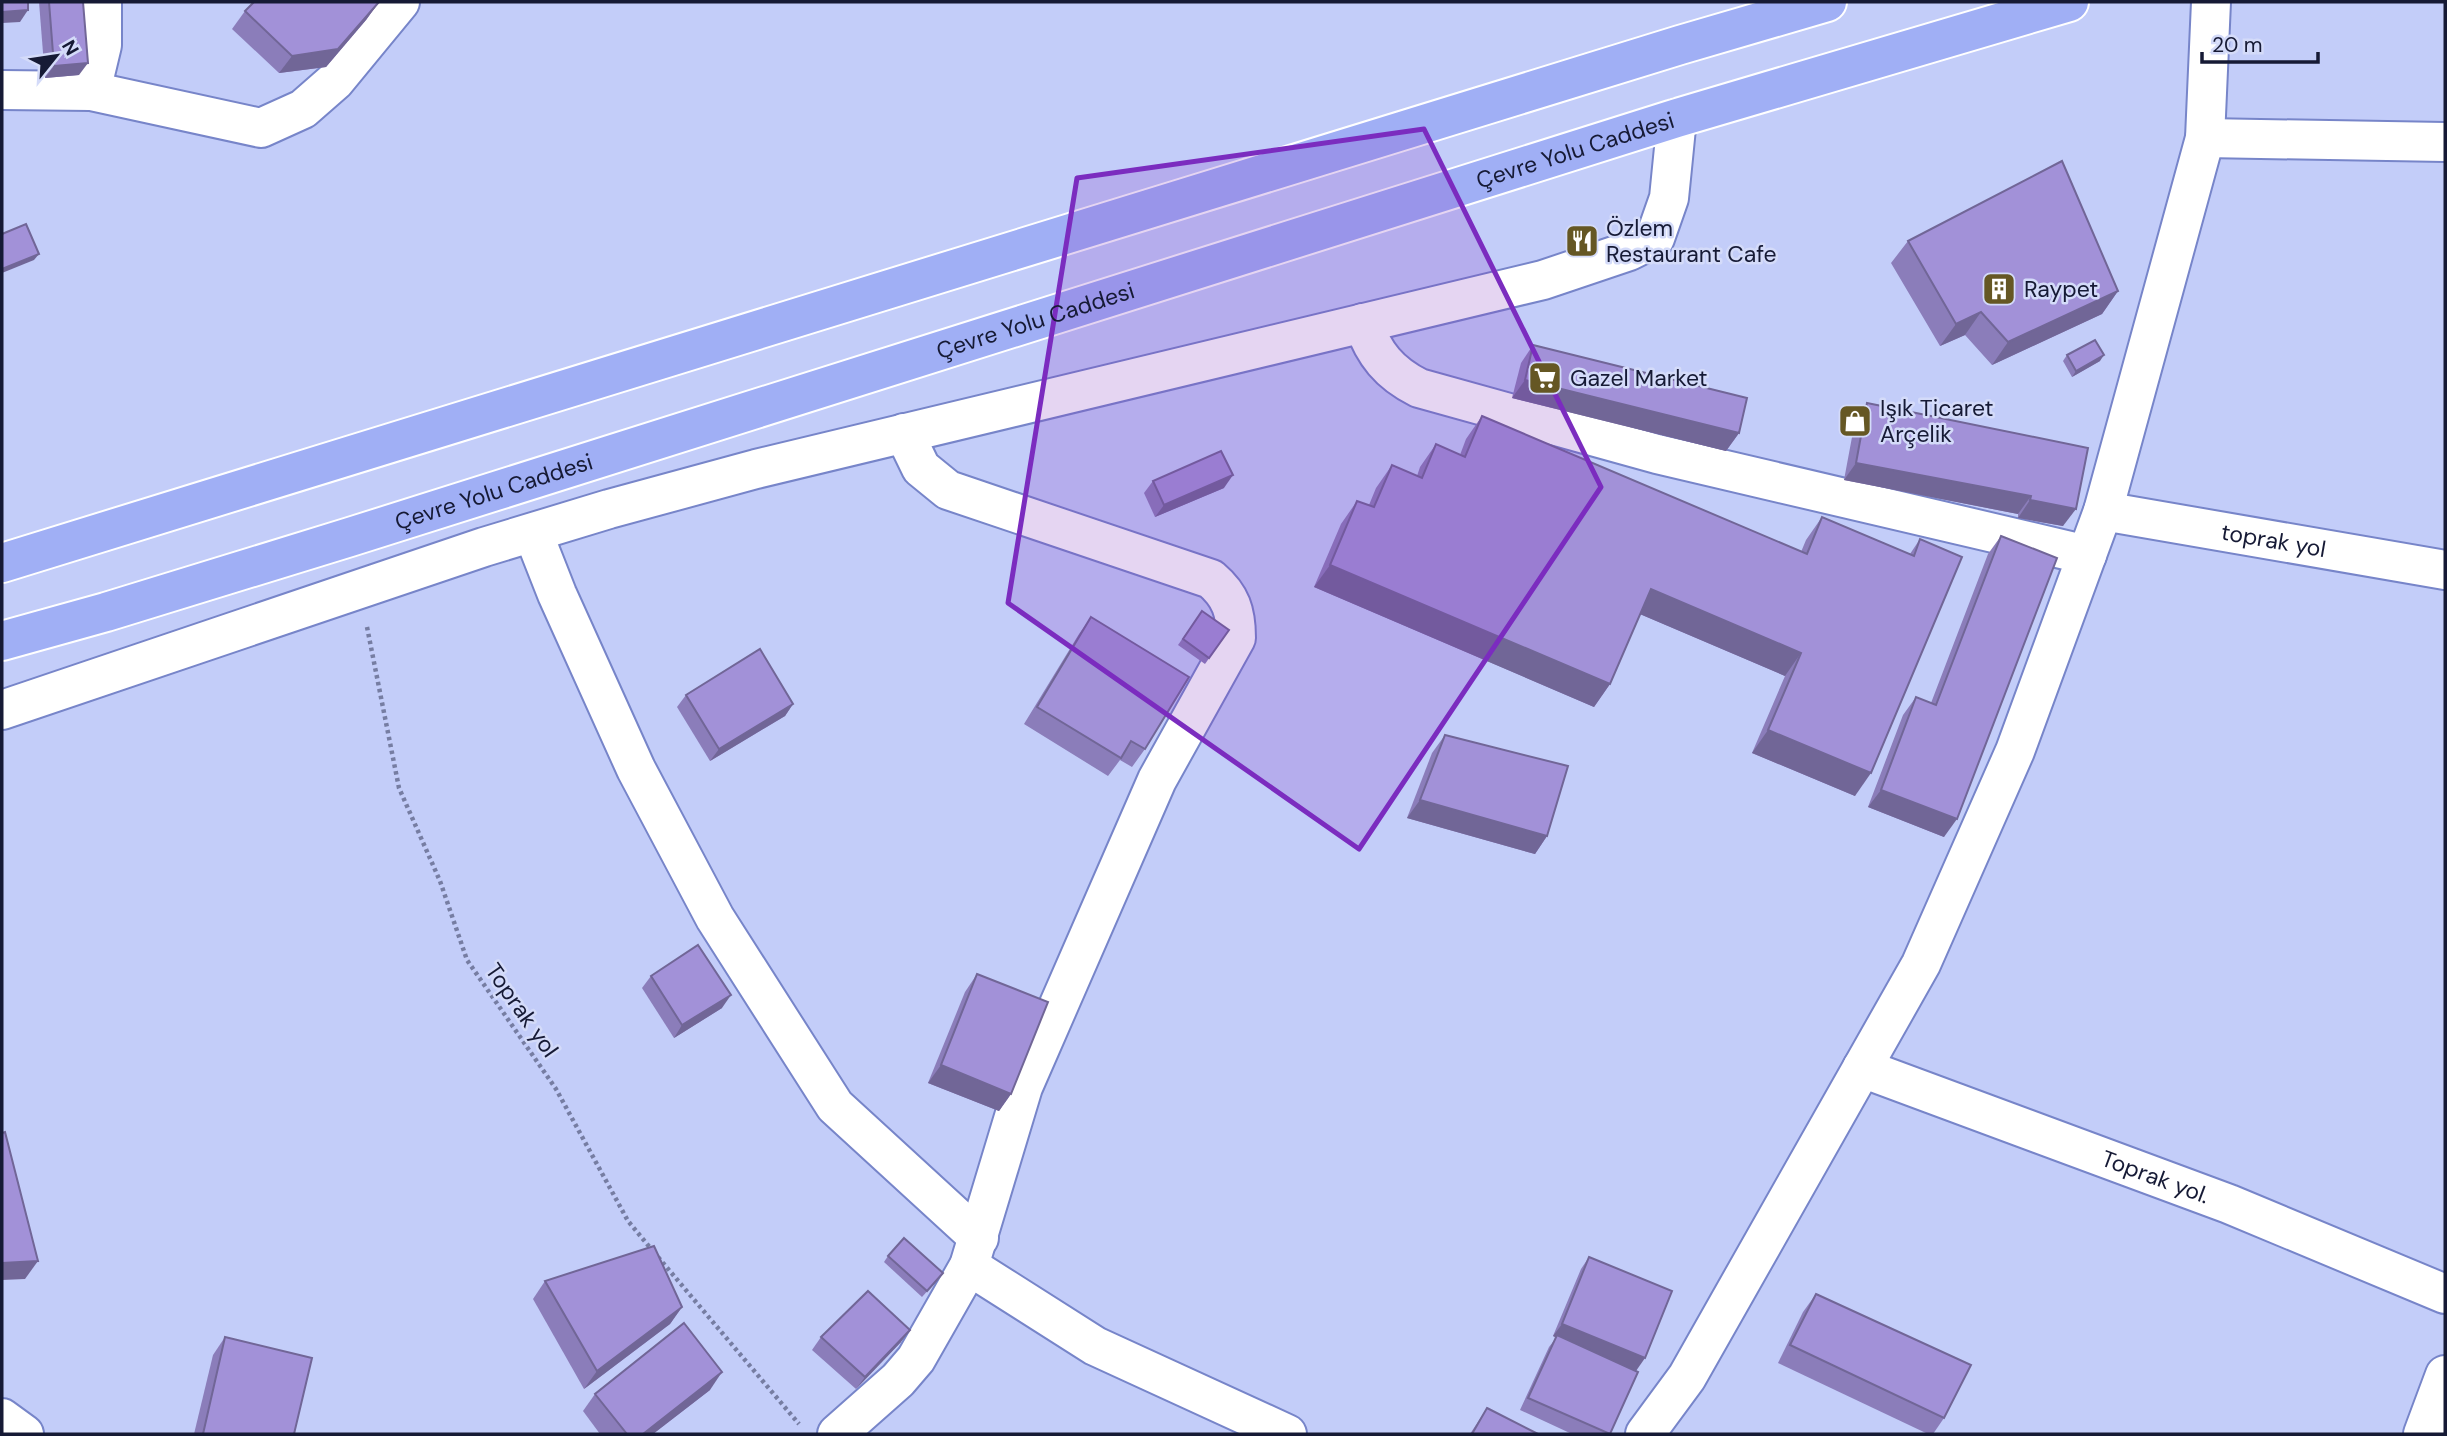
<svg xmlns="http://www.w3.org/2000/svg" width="2447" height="1436" font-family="'DM Sans',sans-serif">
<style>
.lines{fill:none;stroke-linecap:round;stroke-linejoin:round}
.minor-casing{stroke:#7785c9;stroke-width:42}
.highway-casing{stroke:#fff;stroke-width:42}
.path{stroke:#767da2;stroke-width:4.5;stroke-dasharray:3.5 3.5;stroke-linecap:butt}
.minor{stroke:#fff;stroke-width:38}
.highway{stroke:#a0aff5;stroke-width:38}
.wall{fill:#8b7dba}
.shaded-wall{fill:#716697}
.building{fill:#a291d8;stroke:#716697;stroke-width:2}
.marked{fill:#7b2cbf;fill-opacity:0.2;stroke:#7b2cbf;stroke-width:5;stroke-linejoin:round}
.labels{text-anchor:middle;stroke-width:5;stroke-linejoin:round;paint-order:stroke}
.street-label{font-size:23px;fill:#161a35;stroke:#d4dbf9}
.poi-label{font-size:23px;fill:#161a35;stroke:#d4dbf9;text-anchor:start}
</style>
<rect width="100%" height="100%" fill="#c3cdf9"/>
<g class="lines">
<defs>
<g id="minor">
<polyline points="2,90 91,91 261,128 303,109 335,81 400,2"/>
<polyline points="91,91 102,45 102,2"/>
<polyline points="2205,138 2445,142"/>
<path d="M1363 323C1374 354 1389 373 1419 388L1657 454 2087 555"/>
<path id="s1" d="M2103 511 2445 570"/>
<polyline points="533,533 557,594 636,769 715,918 835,1106 979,1238"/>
<polyline points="2,710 484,547 609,509 756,469 1543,280 1629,251 1655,238 1669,198 1677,118"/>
<path id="s2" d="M1862 1068 2229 1204 2445 1294"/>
<polyline points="969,1266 1095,1346 1287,1434"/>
<polyline points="2,1418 24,1434"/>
<path d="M837 1434 898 1380 916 1359 969 1266 1023 1087 1157 780 1236 638C1236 612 1231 596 1211 579L948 490 921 468 904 433"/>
<polyline points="1645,1434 1687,1377 1921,964 2015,751 2103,511 2205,138 2211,2"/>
<polyline points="2423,1434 2445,1375"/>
</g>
<g id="highway">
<polyline points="2,563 1680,45 1827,2"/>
<path id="s3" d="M2 641 106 612 350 537 1677 118 2069 2"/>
</g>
</defs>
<use href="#minor" class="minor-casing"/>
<use href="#highway" class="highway-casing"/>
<g class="path">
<polyline points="367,627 399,788 440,881 467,960 556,1089 628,1221 652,1250"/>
<polyline points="658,1257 799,1424"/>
</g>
<use href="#minor" class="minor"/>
<use href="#highway" class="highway"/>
</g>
<g class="wall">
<polygon points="39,2 83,2 79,75 45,78"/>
<polygon points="379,2 366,20 326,67 279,73 232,29 245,11"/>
<polygon points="1908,241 2118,291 2102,314 1992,365 1965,335 1940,346 1891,263"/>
<polygon points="1533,345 1739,433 1726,451 1512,398 1521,363"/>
<polygon points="2067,355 2100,361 2072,377 2063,361"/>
<polygon points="1867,403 2088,448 2063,526 2018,518 2018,514 1844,480 1855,421"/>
<polygon points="1482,416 1801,552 1806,540 1822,517 1910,554 1920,539 1855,796 1752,753 1785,676 1640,614 1610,684 1594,707 1314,587 1341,524 1357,501 1369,505 1376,488 1392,465 1417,476 1420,467 1436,444 1460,455 1466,439"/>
<polygon points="1153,481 1224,488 1155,517 1144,493"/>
<polygon points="2001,536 1944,837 1868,807 1903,715 1916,697 1931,703 1988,554"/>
<polygon points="1202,611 1229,630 1205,664 1178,645"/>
<polygon points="1091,617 1145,749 1132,767 1120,760 1108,776 1024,724 1079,634"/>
<polygon points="686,695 793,704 785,716 710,761 677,707"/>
<polygon points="1445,735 1547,836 1535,854 1407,818 1432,753"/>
<polygon points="977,974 1011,1094 999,1111 928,1083 965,992"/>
<polygon points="651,976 722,1008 674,1038 642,988"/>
<polygon points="888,1256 938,1279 922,1297 884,1262"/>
<polygon points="1589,1257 1636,1371 1621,1364 1610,1434 1572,1434 1520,1410 1549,1347 1556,1338 1553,1336 1581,1269"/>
<polygon points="545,1281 682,1307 670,1324 584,1389 533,1299"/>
<polygon points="1816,1294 1944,1418 1933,1434 1928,1434 1778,1363 1803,1312"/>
<polygon points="225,1337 294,1434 194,1434 213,1355"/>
<polygon points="821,1337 901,1342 856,1389 812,1350"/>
<polygon points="710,1390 653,1434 600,1434 583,1411 595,1394"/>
<polygon points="1487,1408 1538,1434 1470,1434"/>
</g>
<g class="shaded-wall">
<polygon points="379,2 366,20 326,67 279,73 292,56"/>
<polygon points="28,10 20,22 2,23 2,12"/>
<polygon points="88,63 79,75 45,78 54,66"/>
<polygon points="39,254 34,260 2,273 2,269"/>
<polygon points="2118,291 2102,314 1992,365 2008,342"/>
<polygon points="1981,312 1965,335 1940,346 1956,324"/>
<polygon points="2104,355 2100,361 2072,377 2076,371"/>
<polygon points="1525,380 1739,433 1726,451 1512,398"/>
<polygon points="1856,463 2031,496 2018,514 1844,480"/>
<polygon points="1233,475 1224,488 1155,517 1164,505"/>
<polygon points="2030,500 2076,509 2063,526 2018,518"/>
<polygon points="1330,565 1610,684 1594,707 1314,587"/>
<polygon points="1651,589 1801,653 1785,676 1635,612"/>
<polygon points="793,704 785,716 710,761 719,749"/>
<polygon points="1768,730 1871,773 1855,796 1752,753"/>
<polygon points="1881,790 1957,819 1944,837 1868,807"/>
<polygon points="1420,800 1547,836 1535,854 1407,818"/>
<polygon points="731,995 722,1008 674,1038 682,1025"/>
<polygon points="941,1065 1011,1094 999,1111 928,1083"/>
<polygon points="38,1261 25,1279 2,1280 2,1263"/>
<polygon points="682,1307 670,1324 584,1389 597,1371"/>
<polygon points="1562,1324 1645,1358 1636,1371 1553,1336"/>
<polygon points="910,1330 901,1342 856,1389 865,1377"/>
<polygon points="722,1372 710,1390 653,1434 643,1434"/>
</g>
<g class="building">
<polygon points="2,2 28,2 28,10 2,12"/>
<polygon points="49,2 83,2 88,63 54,66"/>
<polygon points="254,2 379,2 338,49 292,56 245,11"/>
<polygon points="2062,161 2118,291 2008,342 1981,312 1956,324 1908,241"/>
<polygon points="26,224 39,254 2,269 2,234"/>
<polygon points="2095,340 2104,355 2076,371 2067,355"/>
<polygon points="1533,345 1747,398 1739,433 1525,380"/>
<polygon points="1867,403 2088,448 2076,509 2030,500 2031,496 1856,463"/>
<polygon points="1482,416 1807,554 1822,517 1914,556 1920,539 1962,557 1871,773 1768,730 1801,653 1651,589 1610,684 1330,565 1357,501 1374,507 1392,465 1422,478 1436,444 1465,457"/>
<polygon points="1221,451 1233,475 1164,505 1153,481"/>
<polygon points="2001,536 2057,558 1957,819 1881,790 1916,697 1936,705"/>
<polygon points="1202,611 1229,630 1209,658 1183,639"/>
<polygon points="1091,617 1189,677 1145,749 1131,741 1121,758 1037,707"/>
<polygon points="760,649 793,704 719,749 686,695"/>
<polygon points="1445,735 1568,766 1547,836 1420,800"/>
<polygon points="698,945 731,995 682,1025 651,976"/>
<polygon points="977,974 1048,1002 1011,1094 941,1065"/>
<polygon points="5,1132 38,1261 2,1263 2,1133"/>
<polygon points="904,1238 943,1273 927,1291 888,1256"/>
<polygon points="654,1246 682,1307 597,1371 545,1281"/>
<polygon points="1589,1257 1672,1291 1645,1358 1562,1324"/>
<polygon points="868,1291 910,1330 865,1377 821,1337"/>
<polygon points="1816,1294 1971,1365 1944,1418 1790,1345"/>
<polygon points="684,1323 722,1372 643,1434 627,1434 595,1394"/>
<polygon points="1557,1335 1638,1372 1610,1434 1528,1398"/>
<polygon points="225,1337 312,1358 294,1434 203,1434"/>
<polygon points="1487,1408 1538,1434 1472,1434"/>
</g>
<path class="marked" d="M1424 129 1601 487 1359 849 1008 603 1077 178Z"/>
<defs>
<symbol id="restaurant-square" viewBox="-11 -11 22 22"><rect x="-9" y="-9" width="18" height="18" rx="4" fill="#655724" stroke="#d4dbf9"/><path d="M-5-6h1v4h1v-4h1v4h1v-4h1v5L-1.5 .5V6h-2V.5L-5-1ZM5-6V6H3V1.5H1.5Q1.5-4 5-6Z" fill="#fff"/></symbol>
<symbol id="building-square" viewBox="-11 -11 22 22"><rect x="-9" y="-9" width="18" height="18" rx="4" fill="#655724" stroke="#d4dbf9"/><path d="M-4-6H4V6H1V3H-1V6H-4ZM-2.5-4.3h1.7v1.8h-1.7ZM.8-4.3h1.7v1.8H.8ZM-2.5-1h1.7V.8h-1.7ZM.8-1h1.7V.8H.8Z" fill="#fff"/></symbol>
<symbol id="supermarket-square" viewBox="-11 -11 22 22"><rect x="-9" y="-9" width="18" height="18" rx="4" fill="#655724" stroke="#d4dbf9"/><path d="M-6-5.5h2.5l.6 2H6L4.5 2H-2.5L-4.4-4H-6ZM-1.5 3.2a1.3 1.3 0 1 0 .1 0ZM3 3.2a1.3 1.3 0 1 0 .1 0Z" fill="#fff"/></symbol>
<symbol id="shop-square" viewBox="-11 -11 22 22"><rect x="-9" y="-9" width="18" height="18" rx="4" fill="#655724" stroke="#d4dbf9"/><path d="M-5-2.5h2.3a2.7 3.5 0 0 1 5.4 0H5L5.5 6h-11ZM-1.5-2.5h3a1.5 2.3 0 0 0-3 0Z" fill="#fff"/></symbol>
</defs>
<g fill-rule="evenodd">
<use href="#restaurant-square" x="1563" y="222" width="38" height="38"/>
<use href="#building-square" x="1980" y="270" width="38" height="38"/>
<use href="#supermarket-square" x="1526" y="359" width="38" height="38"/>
<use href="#shop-square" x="1836" y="402" width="38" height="38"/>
</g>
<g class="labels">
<g class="street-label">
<text dy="8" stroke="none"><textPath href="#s3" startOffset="1648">Çevre Yolu Caddesi</textPath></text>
<text dy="8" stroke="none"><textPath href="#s3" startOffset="1082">Çevre Yolu Caddesi</textPath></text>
<text dy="8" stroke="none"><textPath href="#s3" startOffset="514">Çevre Yolu Caddesi</textPath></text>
<text dy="8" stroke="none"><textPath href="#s1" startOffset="173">toprak yol</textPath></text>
<text transform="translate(522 1010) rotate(55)" y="8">Toprak yol</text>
<text dy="8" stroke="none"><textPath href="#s2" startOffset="313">Toprak yol.</textPath></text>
</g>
<g class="poi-label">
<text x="1606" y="236">Özlem<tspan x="1606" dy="26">Restaurant Cafe</tspan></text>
<text x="2024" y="297">Raypet</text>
<text x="1570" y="386">Gazel Market</text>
<text x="1880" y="416">Işık Ticaret<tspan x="1880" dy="26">Arçelik</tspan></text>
</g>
</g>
<rect width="2447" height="1436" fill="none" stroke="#161a35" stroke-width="7"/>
<g transform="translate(56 56) rotate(60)" stroke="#d4dbf9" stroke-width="5" paint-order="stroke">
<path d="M0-5L12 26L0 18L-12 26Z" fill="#161a35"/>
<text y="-10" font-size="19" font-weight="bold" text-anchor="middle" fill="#161a35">N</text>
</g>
<path d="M2202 52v10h116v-10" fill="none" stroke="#161a35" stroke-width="3.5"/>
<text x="2212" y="52" font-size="21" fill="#161a35" stroke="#d4dbf9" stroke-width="5" paint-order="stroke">20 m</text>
</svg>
